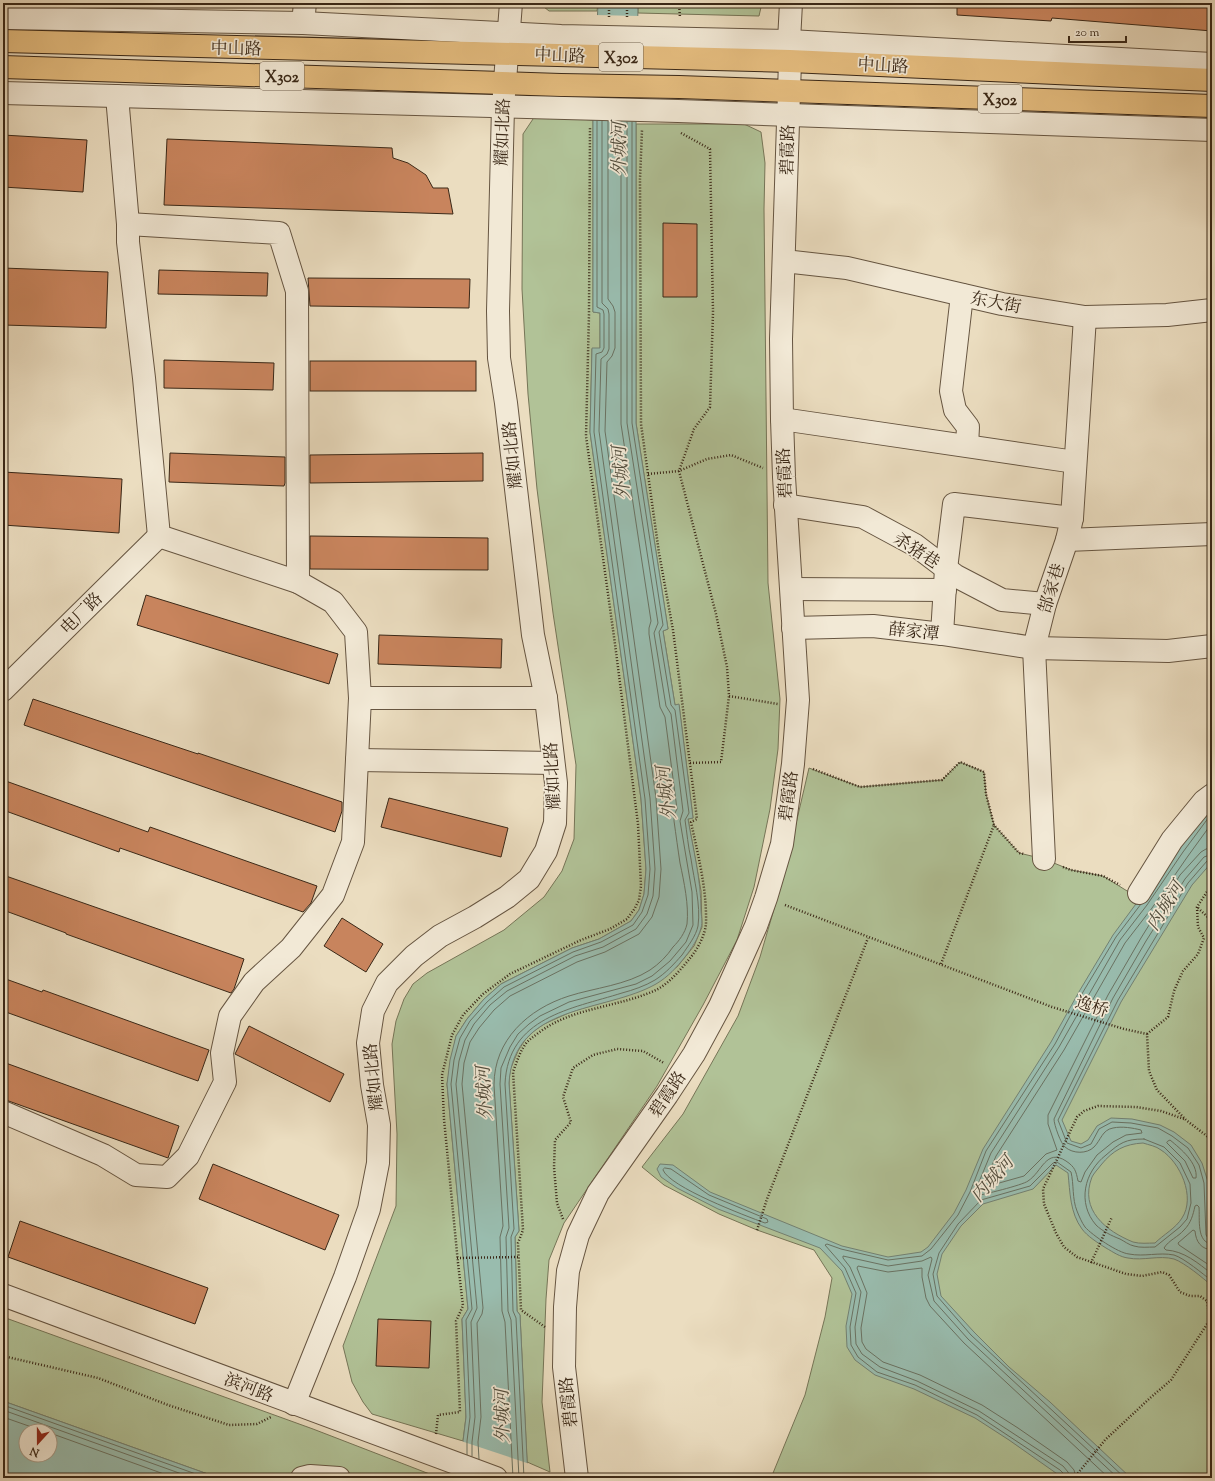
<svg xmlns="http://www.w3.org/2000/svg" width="1215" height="1481" font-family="'Sorts Mill Goudy','Noto Serif SC',serif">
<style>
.green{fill:#b1c297;stroke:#767557}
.water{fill:#99bcae;stroke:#738172;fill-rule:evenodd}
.pier{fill:#ebddc0}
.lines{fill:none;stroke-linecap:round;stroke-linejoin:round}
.shore{stroke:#6a7262;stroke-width:1}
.building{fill:#c8845d;stroke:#3a2817}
.minor-casing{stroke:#665541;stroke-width:24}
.major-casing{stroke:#3a2817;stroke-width:24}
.path{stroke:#3a2817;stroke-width:2.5;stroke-dasharray:1 2;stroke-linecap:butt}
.minor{stroke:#f2e9d6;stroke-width:22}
.major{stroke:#e6be80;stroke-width:22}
.labels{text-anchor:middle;stroke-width:3.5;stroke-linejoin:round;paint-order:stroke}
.shield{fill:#f2e9d6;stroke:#716250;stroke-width:1}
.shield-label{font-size:16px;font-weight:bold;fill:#3a2817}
.street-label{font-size:17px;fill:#3a2817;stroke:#f2e9d6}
.water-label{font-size:18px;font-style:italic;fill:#524d3d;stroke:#f2e9d6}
</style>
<rect width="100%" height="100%" fill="#ebddc0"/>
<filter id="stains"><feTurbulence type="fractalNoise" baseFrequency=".005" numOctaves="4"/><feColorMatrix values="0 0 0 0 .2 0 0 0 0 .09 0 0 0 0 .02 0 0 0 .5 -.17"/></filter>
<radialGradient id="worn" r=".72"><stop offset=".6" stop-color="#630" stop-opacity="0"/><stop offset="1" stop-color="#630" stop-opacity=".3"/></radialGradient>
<g class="green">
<polygon points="539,3 598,3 597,11 549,11"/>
<polygon points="638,3 762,3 759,16 638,13"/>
<polygon points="535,116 593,120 593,312 600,313 600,349 592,349 590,432 641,799 646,869 644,894 639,910 631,921 599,939 572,948 501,984 484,999 467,1019 456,1036 447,1084 468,1309 462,1319 466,1417 463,1441 372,1414 363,1402 352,1382 343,1346 396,1206 397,1134 392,1044 396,1021 404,999 413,984 427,973 504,930 544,897 562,871 574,839 576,765 553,613 537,489 528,394 522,289 523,134"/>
<polygon points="636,124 744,124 761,132 765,163 764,209 768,583 780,699 778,749 770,809 754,887 737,940 703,1005 657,1086 564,1223 549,1260 546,1299 542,1402 550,1472 527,1462 520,1315 517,1311 515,1237 519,1231 509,1083 510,1070 518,1051 525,1040 534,1031 544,1024 573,1011 615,999 677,967 694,946 702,927 701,891 688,819 693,818 679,705 675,705 663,631 668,629 636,423"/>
<polygon points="960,762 984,772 986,794 994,825 1019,853 1044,859 1071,870 1103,876 1140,899 1212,801 1212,1478 771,1478 805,1395 825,1317 832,1278 814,1250 757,1230 719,1214 664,1185 642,1167 683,1114 738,1016 760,957 784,875 809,768 860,787 942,780"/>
<polygon points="3,1317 313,1429 440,1478 219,1478 3,1401"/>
</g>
<g class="water">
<path d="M598 3H638L636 124V423L668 629 663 631 675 705 679 704 693 818 688 819C693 849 701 879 701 910 701 915 703 922 701 928 698 939 692 948 685 957 677 967 668 977 656 984 605 1013 514 1003 509 1083L519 1231 515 1237 517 1311 520 1315 528 1478H464L463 1441 466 1417 462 1319 468 1309 447 1084 450 1060 456 1036 467 1019 484 999 501 984 572 948 599 939 631 921 639 910 644 894 646 869 641 799 590 432 592 348H600V313L593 312V120Z"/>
<path d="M1212 801V862L1192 885 1121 1002 1062 1120 1071 1141 1081 1144 1088 1140 1097 1126 1111 1118 1132 1119 1160 1125 1174 1132 1191 1145 1202 1163 1208 1182V1200L1212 1252V1286C1203 1278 1185 1263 1174 1259 1159 1255 1143 1261 1128 1258 1120 1257 1113 1252 1106 1248 1098 1243 1087 1236 1082 1229 1070 1213 1070 1192 1068 1173L1056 1165 1033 1189 983 1204 961 1226 942 1254 937 1274 941 1296 974 1332 1009 1367 1050 1402 1131 1478H1063L1009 1440 975 1418 914 1389 875 1375 855 1360 847 1347 846 1326 852 1294 842 1271 820 1248 718 1209 677 1188 661 1177 657 1169 660 1164 673 1165 710 1192 842 1246 888 1257 921 1252 928 1247 954 1213 966 1190 983 1149 1051 1042 1080 990 1113 935ZM1143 1143C1149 1145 1156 1146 1161 1150 1180 1162 1196 1197 1182 1218 1176 1228 1163 1235 1155 1243 1148 1243 1140 1244 1133 1242 1106 1231 1079 1210 1092 1177 1094 1173 1098 1169 1101 1165 1113 1150 1125 1144 1143 1143Z"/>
<path d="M3 1401 219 1478H3ZM26 1431H50V1455H26Z"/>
</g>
<g class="pier">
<polygon points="595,15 640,16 638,115 591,114"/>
<polygon points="461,1441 530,1464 530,1478 462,1478"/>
</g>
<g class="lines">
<g class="shore">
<path d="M1212 813 1183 852 1147 905 1120 940 1059 1047 991 1153 974 1194 975 1196C982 1195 1023 1185 1028 1181 1042 1172 1046 1148 1066 1161 1075 1167 1076 1171 1078 1181L1081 1182 1085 1172 1097 1155 1113 1142 1126 1135 1142 1133 1141 1130C1133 1128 1122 1126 1113 1128 1102 1130 1101 1140 1094 1147 1087 1154 1073 1154 1065 1147 1061 1144 1054 1125 1054 1119L1113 998 1146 941 1185 879 1204 857 1212 854"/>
<polyline points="1212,823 1188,856 1152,908 1125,943 1064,1050 996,1156 984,1184 985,1187 1024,1176 1046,1154 1057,1150 1048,1124 1048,1115 1108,995 1141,938 1180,875 1201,852 1206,849 1212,848"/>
<polyline points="1212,859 1207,861 1188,883 1118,1000 1058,1120 1067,1143 1081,1148 1091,1144 1099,1129 1112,1122 1131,1123 1158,1128 1172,1136 1188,1148 1199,1165 1204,1183 1206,1235 1208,1238 1212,1239"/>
<path d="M1144 1139 1164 1147 1180 1163 1190 1184 1191 1203 1187 1219 1180 1227 1155 1247C1148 1247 1140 1248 1134 1246 1129 1245 1124 1241 1120 1239 1112 1236 1102 1231 1096 1225 1077 1203 1084 1172 1106 1155 1120 1143 1125 1139 1144 1139Z"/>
<path d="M1168 1141 1170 1140C1181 1149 1198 1163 1196 1178H1193L1185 1161 1167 1143Z"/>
<path d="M665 1168 671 1169 709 1195 767 1219 768 1222 765 1223C746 1216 669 1187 663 1170Z"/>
<path d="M1212 1244C1196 1243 1200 1218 1199 1207L1197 1205 1195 1206C1193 1215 1191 1223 1184 1230 1178 1237 1169 1240 1164 1248L1166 1250C1184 1251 1198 1263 1212 1274"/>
<path d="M1212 1250C1201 1249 1196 1242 1195 1231L1193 1230 1178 1243 1179 1245 1212 1267"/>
<polyline points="3,1405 207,1478"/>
<polyline points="3,1410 193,1478"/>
<polyline points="3,1417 43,1431"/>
<polyline points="50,1433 175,1478"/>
<polyline points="467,1455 467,1441 470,1417 466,1320 472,1309 451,1084 454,1060 460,1038 470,1021 487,1002 504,987 573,952 601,942 633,925 642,912 648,895 650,869 645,799 594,432 596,354 602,352 604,348 604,314 603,310 597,307 597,121"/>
<polyline points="472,1456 472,1442 475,1417 471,1322 477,1308 456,1084 459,1061 465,1040 474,1024 490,1005 507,991 575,956 603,947 636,929 647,914 653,896 655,869 650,798 599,431 601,359 607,354 609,349 609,314 608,309 602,303 602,121"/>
<polyline points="479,1459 478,1442 481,1417 477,1323 482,1314 483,1308 462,1084 464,1063 470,1042 479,1028 494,1010 510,996 577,962 605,952 639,934 652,917 659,897 661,869 656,798 605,431 607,362 612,356 615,348 615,312 613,306 608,299 608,121"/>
<path d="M513 1478 505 1322 502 1311 500 1237 503 1226 494 1085C494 1040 528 1009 569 996 594 988 627 985 650 970 659 964 667 956 673 947 679 941 685 933 687 924 689 905 684 882 680 863 678 850 676 835 674 821V815L677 809 665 717 660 707 649 634V628L651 621 621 424V121"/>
<polyline points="519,1478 511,1320 508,1311 506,1237 509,1228 500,1084 501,1068 510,1047 518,1034 529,1024 540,1016 569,1002 636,984 652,976 670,961 686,942 693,925 692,892 680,821 683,811 671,714 666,706 654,633 658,623 627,423 627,122"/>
<path d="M524 1478 516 1318 513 1311 511 1237 514 1229 505 1084C508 1017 571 1009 622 993 633 990 645 986 655 980 666 973 674 964 682 955 688 946 696 936 698 926 701 905 694 880 691 859 688 846 687 833 685 820L689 813 675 710 671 705 659 632 663 625 632 423V122"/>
<polyline points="1065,1478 1064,1474 1060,1470 977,1415 915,1385 877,1372 858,1357 851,1345 850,1327 856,1293 845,1268 825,1245 827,1244 841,1249 888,1260 922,1256 931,1249 958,1215 970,1192 986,1151 1055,1044 1083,992 1116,937 1141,904"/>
<polyline points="1070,1478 1068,1472 1063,1466 979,1411 917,1381 880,1367 862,1354 856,1344 855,1327 861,1292 850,1267 843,1258 843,1256 888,1266 922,1261 931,1257 932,1259 928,1275 934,1301 968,1339 1118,1478"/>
<polyline points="1076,1478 1074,1470 1067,1462 1018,1428 982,1405 920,1375 883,1362 866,1349 862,1342 861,1328 867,1293 857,1268 858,1266 888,1272 922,1268 922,1277 926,1298 930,1306 964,1343 1109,1478"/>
<path d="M1125 1478 971 1335 937 1296 933 1274 939 1253 958 1224 981 1200 1030 1186 1053 1163 1057 1162 1071 1172C1074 1184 1072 1199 1077 1211 1079 1216 1082 1223 1085 1227 1092 1235 1118 1253 1129 1254 1144 1257 1159 1252 1174 1255 1184 1258 1203 1274 1212 1281"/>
</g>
</g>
<g class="building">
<polygon points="957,3 1212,3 1212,31 1052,18 1051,21 957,15"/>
<polygon points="3,135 87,140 83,192 3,187"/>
<polygon points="167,139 392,148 393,158 408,163 426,175 433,188 448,188 453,214 164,205"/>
<polygon points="663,223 697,224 697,297 663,297"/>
<polygon points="3,268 108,272 106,328 3,325"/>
<polygon points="159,270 268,273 267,296 158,294"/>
<polygon points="308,278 470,279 469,308 310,306"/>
<polygon points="164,360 274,363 273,390 164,388"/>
<rect x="310" y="361" width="166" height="30"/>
<polygon points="170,453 285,457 285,483 284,486 169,482"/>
<polygon points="483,453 483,481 310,483 310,455"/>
<polygon points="3,472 122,479 119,533 3,525"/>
<polygon points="310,536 488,538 488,570 310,569"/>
<polygon points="146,595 338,654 329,684 137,625"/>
<polygon points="379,635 502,639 501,668 378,664"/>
<polygon points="33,699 198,754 198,753 342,802 342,811 335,832 24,725"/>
<polygon points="3,780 148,832 150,827 317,886 311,903 303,912 120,848 119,852 3,810"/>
<polygon points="389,798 508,828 501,857 381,827"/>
<polygon points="3,875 244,959 234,989 231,993 66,934 66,933 3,910"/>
<polygon points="342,918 383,944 366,972 324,946"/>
<polygon points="3,978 42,992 43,990 209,1050 198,1081 3,1011"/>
<polygon points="249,1026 344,1074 330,1102 235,1054"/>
<polygon points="3,1062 179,1126 168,1158 3,1099"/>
<polygon points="213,1164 339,1215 325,1250 199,1199"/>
<polygon points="20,1221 208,1288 195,1324 8,1257"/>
<polygon points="378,1319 431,1321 429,1368 376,1366"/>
</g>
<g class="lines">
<defs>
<g id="minor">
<polyline points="3,18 303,23 561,36 789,41 1212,64"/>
<polyline points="303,23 305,3"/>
<polyline points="3,93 678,111 1212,130"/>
<polyline points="117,96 128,224 128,242 144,378 159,536 298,582"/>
<polyline points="784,261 847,268 1002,304 1085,317 1167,315 1212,310"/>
<polyline points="962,295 951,391 955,410 968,427 967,445"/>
<polyline points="782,419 1075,462"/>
<polyline points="785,505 863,517 915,545 956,576 1002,600 1045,604"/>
<polyline points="1067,540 1212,534"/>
<polyline points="792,589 945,590"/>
<polyline points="793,628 873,626 942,634 1034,648 1168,651 1212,646"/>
<polyline points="942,634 946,569 954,504 1072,518"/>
<polyline points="3,690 159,536"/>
<polyline points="360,698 546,698"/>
<polyline points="357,760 553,763"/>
<polyline points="1044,859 1034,648 1045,604 1067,540 1072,518 1085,317"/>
<polyline points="1139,893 1172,840 1204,801 1212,795"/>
<polyline points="3,1112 103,1155 136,1175 167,1177 188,1156 225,1082 222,1053 230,1016 254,982 291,948 333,895 353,842 360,698 356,632 333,602 298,582 297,291 279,233 128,224"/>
<polyline points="3,1295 496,1478"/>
<polyline points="294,1404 345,1277 369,1209 378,1163 379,1125 372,1085 368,1043 373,1011 387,983 414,956 440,936 475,917 507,897 529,879 546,851 555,823 556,783 546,698 533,635 506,403 499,358 498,311 503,107 511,3"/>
<polyline points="302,1478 310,1476 339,1478"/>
<polyline points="577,1478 564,1367 565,1307 568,1271 578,1235 598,1193 667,1095 694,1054 720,1006 756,926 766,898 782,844 793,764 798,700 784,477 782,419 781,339 790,61 789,41 791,3"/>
</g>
<g id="major">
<polyline points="3,41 790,61 1212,80"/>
<polyline points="3,67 561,85 679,87 1212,106"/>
</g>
</defs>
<use href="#minor" class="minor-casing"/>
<use href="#major" class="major-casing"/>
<g class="path">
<polyline points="679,3 680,18"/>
<polyline points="609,17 609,3"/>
<polyline points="627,17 627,3"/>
<polyline points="681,133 710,149 713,312 710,407 694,429 679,471 716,614 727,667 729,696 778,704"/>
<polyline points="648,474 679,471 707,459 731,455 763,468"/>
<polyline points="690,763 721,762 729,696"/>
<polyline points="813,769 860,787 942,780 960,762 984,772 986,794 994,825 1019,853 1024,854"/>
<polyline points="1063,867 1071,870 1103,876 1120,885"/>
<polyline points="785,905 1052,1007 1124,1029 1147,1034 1149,1071 1157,1090 1186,1120 1212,1140"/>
<polyline points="1198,908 1212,921"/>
<polyline points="941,964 994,825"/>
<polyline points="1147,1034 1168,1017 1174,991 1183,971 1198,954 1204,938 1198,927 1197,907 1212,884"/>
<path d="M1184 1119 1161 1111 1136 1107 1098 1106 1084 1111 1077 1117 1043 1189 1044 1204 1056 1233 1064 1247 1077 1257 1126 1274 1142 1276 1162 1272 1169 1275 1180 1292 1190 1296H1200L1207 1301C1209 1310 1208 1319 1212 1327"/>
<polyline points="563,1219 557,1203 554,1167 555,1140 571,1122 563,1097 573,1068 593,1055 617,1049 643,1051 664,1063"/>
<polyline points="757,1230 767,1199 868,938"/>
<polyline points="457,1258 518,1257"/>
<polyline points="1091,1263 1112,1217"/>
<path d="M545 1327 521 1310 518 1243 523 1230 513 1072C517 1061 520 1051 527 1042 530 1039 533 1037 537 1034 571 1007 617 1008 656 990 670 983 681 969 691 957 698 948 705 935 706 924 707 889 698 855 691 822L697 819 673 630 659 553 641 424 640 179 642 130"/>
<polyline points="3,1356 98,1378 168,1405 229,1425 257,1424 271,1417"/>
<polyline points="436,1434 438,1415 460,1412 456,1321 463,1306 458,1263 444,1119 442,1075 452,1035 463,1015 483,994 510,974 581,940 610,929 627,919 635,908 639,900 641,886 638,824 615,644 586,436 589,314 590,128"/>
<polyline points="1074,1478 1105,1440 1150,1398 1171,1380 1209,1321"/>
</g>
<use href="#minor" class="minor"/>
<use href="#major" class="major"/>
</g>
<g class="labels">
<g class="shield">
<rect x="599" y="43" width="44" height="28" rx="3"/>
<rect x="260" y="62" width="44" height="28" rx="3"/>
<rect x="978" y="85" width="44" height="28" rx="3"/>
</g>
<g class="shield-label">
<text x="621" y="63">X302</text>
<text x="282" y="82">X302</text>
<text x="1000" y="105">X302</text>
</g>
<g class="street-label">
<text transform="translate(236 48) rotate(1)" y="6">中山路</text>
<text transform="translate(560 55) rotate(2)" y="6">中山路</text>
<text transform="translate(883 65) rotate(3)" y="6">中山路</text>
<text transform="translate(502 132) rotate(-88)" y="6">耀如北路</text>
<text transform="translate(787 150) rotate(-89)" y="6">碧霞路</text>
<text transform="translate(996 302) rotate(11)" y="6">东大街</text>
<text transform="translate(512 455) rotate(-96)" y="6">耀如北路</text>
<text transform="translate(784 473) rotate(-93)" y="6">碧霞路</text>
<text transform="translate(917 550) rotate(33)" y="6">杀猪巷</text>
<text transform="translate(1051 588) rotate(-73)" y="6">郜家巷</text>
<text transform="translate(81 613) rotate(-45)" y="6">电厂路</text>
<text transform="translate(914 631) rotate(6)" y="6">薛家潭</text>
<text transform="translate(552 776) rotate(-93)" y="6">耀如北路</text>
<text transform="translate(788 796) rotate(-82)" y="6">碧霞路</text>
<text transform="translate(1092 1006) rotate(17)" y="6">逸桥</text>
<text transform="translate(373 1077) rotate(-96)" y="6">耀如北路</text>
<text transform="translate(667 1094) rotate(-56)" y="6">碧霞路</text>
<text transform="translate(249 1387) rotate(21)" y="6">滨河路</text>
<text transform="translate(568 1402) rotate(-96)" y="6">碧霞路</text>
</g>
<g class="water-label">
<text transform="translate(619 149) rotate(-90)" y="6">外城河</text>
<text transform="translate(621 473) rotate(-95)" y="6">外城河</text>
<text transform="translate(666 793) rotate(-97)" y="6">外城河</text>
<text transform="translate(1165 906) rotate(-58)" y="6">内城河</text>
<text transform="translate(484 1093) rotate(-93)" y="6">外城河</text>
<text transform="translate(992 1179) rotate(-49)" y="6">内城河</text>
<text transform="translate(502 1416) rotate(-91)" y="6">外城河</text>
</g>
</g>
<rect width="1215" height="1481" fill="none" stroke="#ebddc0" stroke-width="16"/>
<rect x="4" y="4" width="1207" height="1473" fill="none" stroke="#3a2817" stroke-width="2"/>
<rect x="8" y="8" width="1199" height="1465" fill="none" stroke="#3a2817"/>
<g transform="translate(38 1443) rotate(201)"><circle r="19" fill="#f2e9d6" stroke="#a89c8a"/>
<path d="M0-3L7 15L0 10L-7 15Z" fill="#8f2418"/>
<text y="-6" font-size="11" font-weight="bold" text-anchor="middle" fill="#3a2817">N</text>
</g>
<path d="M1069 36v6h57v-6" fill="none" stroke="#3a2817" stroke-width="2"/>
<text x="1075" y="36" font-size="12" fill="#3a2817" stroke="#f2e9d6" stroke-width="3" paint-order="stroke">20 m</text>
<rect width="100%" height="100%" filter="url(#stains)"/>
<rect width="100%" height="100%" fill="url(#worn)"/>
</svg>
